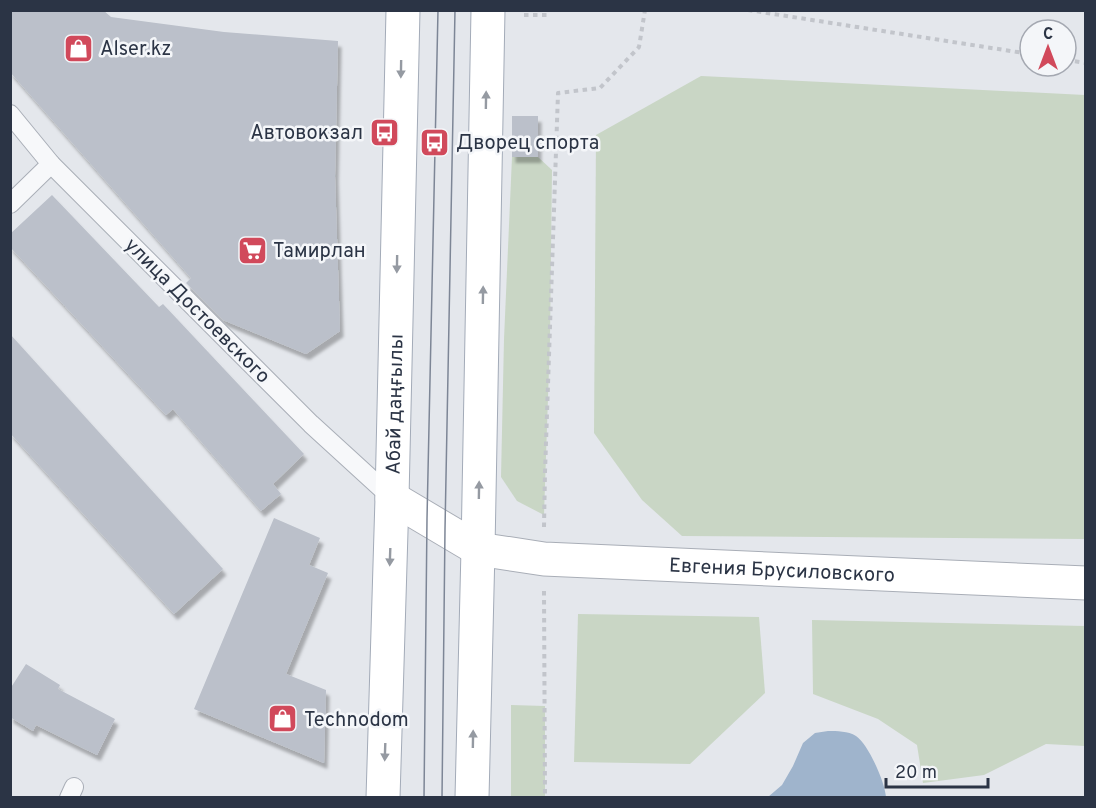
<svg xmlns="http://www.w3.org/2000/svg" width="1096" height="808" font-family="Overpass,sans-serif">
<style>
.green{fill:#c9d6c5}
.water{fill:#9fb4cc}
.building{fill:#bbc0ca;filter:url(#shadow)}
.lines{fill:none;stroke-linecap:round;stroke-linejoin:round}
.lane-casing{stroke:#a9aeb7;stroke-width:20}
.secondary-casing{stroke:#a9aeb7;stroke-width:35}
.primary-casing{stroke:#a3abb8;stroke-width:35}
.path{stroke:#c2c5cb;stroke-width:4;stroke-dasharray:4.5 4.5;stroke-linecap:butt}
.lane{stroke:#f7f8fa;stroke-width:18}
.secondary{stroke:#fff;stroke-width:33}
.primary{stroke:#fff;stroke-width:33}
.tram{stroke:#7d8696;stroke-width:1.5}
.oneway{fill:#959aa2}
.labels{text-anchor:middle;stroke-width:5;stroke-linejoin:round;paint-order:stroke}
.poi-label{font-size:20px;fill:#2b3445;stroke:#f4f6f9;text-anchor:start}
.street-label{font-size:20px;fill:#2b3445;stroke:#f4f6f9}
</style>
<defs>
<filter id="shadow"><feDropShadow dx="3.5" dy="6" stdDeviation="1.5" flood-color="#0004"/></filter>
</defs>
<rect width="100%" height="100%" fill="#e4e7ec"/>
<g class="green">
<polygon points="701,76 1085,95 1085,539 682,536 642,500 594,433 596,135"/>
<polygon points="512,157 538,157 552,170 550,339 544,515 517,501 501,477 504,339"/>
<polygon points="578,614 759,617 765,693 690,764 574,762"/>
<polygon points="812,620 1085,626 1085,746 1046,744 984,775 923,783 917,745 878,719 813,694"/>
<polygon points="511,705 545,706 545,797 511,797"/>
</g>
<path class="water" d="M828 731C837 731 848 731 856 736 869 745 885 783 886 797H768L782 785 793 766 803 743 815 733Z"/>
<g class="building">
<polygon points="10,10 103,10 111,17 224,32 338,41 335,176 340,331 306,354 223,320 186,283 191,278 10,72"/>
<rect x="512" y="116" width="26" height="41"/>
<polygon points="52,195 159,307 163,304 304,454 273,484 281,494 261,511 173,409 166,415 10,247 10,234"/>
<polygon points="10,334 223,569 174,614 10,433"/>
<polygon points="274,518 320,538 309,565 328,573 286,674 326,690 324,763 194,709"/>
<polygon points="26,664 60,685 58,689 115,719 97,755 36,725 33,731 10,717 10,689"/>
</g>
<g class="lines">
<defs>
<g id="lane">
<polyline points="10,114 51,164 311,424 392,498"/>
<polyline points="10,204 51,164"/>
<polyline points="69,798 74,787"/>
</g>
<g id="secondary">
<path id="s1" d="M392 498 478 549 544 559 1086 583"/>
</g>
<g id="primary">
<path id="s2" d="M383 798 392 498 403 10"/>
<polyline points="472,798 478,549 488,10"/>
</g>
</defs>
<use href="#lane" class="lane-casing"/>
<use href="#secondary" class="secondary-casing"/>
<use href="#primary" class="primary-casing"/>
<g class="path">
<polyline points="748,10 1030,54"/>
<polyline points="524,15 551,15"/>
<polyline points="1066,60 1086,63"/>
<polyline points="544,527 545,472 558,93 600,88 639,47 645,10"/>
<polyline points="544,591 545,798"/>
</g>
<use href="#lane" class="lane"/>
<use href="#secondary" class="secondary"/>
<use href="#primary" class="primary"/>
<g class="tram">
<polyline points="424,798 427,519 438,10"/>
<polyline points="442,798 445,529 455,10"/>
</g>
</g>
<defs><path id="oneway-solid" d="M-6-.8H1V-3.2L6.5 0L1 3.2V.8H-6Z" transform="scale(1.5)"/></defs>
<g class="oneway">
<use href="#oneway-solid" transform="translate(401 69) rotate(91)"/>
<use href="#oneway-solid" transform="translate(486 100) rotate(-89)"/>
<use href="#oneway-solid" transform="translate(397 264) rotate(91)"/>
<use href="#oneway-solid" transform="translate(483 295) rotate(-89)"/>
<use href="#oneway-solid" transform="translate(479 490) rotate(-89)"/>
<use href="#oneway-solid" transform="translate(390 557) rotate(92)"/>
<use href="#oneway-solid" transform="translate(473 739) rotate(-89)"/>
<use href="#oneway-solid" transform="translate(385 752) rotate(92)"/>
</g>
<defs>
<symbol id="shop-square" viewBox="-11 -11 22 22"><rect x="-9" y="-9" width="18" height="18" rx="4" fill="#d1495b" stroke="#f4f6f9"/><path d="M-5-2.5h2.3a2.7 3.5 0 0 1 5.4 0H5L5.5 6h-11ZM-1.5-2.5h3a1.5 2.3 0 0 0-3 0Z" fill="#fff"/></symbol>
<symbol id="bus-square" viewBox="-11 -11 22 22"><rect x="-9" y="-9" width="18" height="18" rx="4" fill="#d1495b" stroke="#f4f6f9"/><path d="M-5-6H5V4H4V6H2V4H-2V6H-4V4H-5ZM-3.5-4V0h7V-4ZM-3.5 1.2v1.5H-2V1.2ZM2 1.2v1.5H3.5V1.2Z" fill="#fff"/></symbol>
<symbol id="supermarket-square" viewBox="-11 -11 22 22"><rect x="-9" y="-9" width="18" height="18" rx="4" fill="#d1495b" stroke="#f4f6f9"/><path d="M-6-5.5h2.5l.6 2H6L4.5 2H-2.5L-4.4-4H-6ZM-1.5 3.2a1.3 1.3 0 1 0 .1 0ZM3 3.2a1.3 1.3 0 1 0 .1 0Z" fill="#fff"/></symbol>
</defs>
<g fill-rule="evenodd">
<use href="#shop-square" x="62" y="32" width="33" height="33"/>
<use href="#bus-square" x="368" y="116" width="33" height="33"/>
<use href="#bus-square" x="418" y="126" width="33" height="33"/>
<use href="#supermarket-square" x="236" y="234" width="33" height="33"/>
<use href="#shop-square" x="266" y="702" width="33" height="33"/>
</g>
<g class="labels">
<g class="poi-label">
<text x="100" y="55">Alser.kz</text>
<text x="363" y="139" text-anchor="end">Автовокзал</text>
<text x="456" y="149">Дворец спорта</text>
<text x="273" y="257">Тамирлан</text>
<text x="304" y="726">Technodom</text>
</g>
<g class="street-label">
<text transform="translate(198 310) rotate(45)" y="7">улица Достоевского</text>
<text dy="7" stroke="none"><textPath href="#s2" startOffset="394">Абай даңғылы</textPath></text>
<text dy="7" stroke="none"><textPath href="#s1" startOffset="405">Евгения Брусиловского</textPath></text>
</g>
</g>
<rect width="1096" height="808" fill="none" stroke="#2b3445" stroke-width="24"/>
<g transform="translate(1048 48)"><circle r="28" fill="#f4f6f9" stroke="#a4a8b1" stroke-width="1.5"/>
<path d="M0-4.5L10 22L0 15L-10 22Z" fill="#d1495b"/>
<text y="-9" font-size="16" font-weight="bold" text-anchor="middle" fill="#2b3445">С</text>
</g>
<path d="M886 778v9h102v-9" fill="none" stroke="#2b3445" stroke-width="3"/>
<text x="895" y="778" font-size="18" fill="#2b3445" stroke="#f4f6f9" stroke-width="4.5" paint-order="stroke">20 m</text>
</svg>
